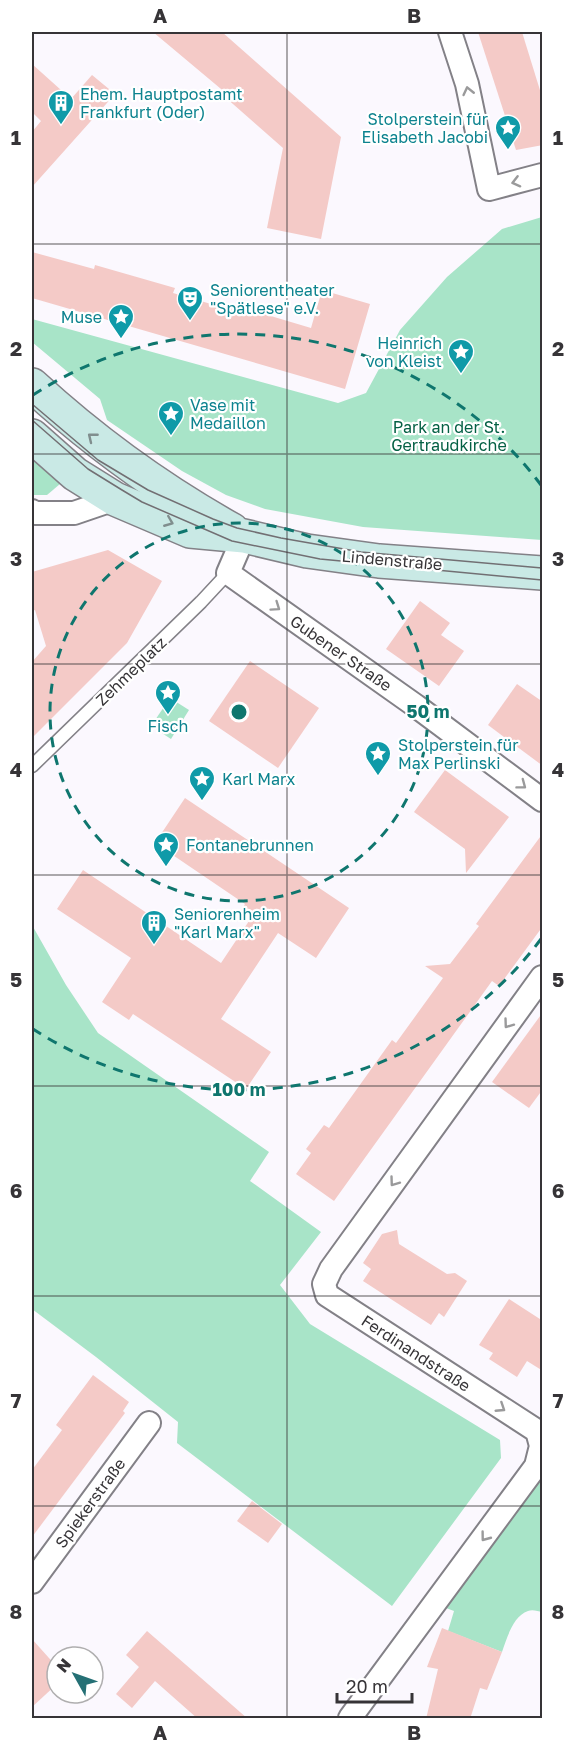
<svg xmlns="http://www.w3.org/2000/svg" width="574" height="1750" font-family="'Golos Text',sans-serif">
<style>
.green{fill:#a8e4c8}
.building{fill:#f4cac7}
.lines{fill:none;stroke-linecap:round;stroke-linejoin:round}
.lane-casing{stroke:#838187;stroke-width:15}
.street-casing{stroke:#838187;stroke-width:26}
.secondary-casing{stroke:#838187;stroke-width:36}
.lane{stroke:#fff;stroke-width:12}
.street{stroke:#fff;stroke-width:22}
.secondary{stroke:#c9e9e5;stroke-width:33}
.tram{stroke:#726f73;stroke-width:1.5}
.oneway{stroke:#9a9a9b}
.oneway2{stroke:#808e8e}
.grid{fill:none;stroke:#363437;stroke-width:1.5;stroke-opacity:0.55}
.ring{fill:none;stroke:#0f766e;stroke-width:3;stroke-dasharray:10 8}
.labels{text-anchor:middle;stroke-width:4.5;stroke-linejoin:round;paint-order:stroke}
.culture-label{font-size:16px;fill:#0d838f;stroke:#fff;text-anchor:start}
.park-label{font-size:16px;fill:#046044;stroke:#fff}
.street-label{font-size:16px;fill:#363437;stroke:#fff}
.centre{fill:#0f766e;stroke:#fff;stroke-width:3}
.ring-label{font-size:18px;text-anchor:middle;font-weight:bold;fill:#0f766e;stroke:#fff;stroke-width:4.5;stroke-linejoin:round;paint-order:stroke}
.neatline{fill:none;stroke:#363437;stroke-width:2}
.grid-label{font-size:20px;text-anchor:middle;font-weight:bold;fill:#363437}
</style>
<rect width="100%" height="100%" fill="#fbf8fe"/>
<g class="green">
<polygon points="542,217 542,540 363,527 265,509 226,495 182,471 107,420 100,399 32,342 32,319 338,403 366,393 400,330 447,277 502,229"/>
<polygon points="32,454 55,473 60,484 47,495 32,495"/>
<polygon points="170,698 189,710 171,739 151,726"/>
<polygon points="32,925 66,985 98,1033 269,1152 250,1181 321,1232 280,1285 310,1324 500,1440 501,1458 392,1606 177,1443 178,1422 96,1357 32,1309"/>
<path d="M539 1476 542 1479V1612C538 1611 532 1609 528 1611 513 1616 507 1638 502 1652L448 1631 454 1611 446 1608Z"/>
</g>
<g class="building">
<polygon points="153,32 222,32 341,137 321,239 267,228 283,148 225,97 227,94"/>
<polygon points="478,32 522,32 543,100 543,145 516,150"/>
<polygon points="32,64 71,99 92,75 115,94 32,187 32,132 41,121 32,112"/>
<polygon points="32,252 94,269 95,265 175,288 173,293 218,306 220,301 311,328 322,290 370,304 345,389 32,298"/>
<polygon points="108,550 162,581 127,643 32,738 32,662 46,646 35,610 32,611 32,572"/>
<polygon points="420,601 450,623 441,635 464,651 439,686 386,649"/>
<polygon points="250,661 319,708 278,768 209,721"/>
<polygon points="517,684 543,702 543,766 488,725"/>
<polygon points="445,770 509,817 466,873 465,849 414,812"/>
<polygon points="185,798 349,908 316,958 278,933 221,1019 271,1052 246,1089 133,1014 129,1020 102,1002 131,958 57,909 83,870 221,963 251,918 241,911 245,904 155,843"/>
<polygon points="543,833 543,926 499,986 492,981 334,1201 296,1174 311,1153 306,1149 324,1125 329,1128 392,1040 396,1043 443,978 425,966 450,964 479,926 476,924"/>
<polygon points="543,1012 543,1089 529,1108 492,1082"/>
<polygon points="397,1230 399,1244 447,1274 455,1273 467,1281 444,1317 439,1313 431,1325 363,1281 371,1269 363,1263 382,1234"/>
<polygon points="509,1299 543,1321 543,1371 527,1361 517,1377 489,1359 493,1353 479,1345"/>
<polygon points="93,1375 129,1402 123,1411 125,1413 32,1537 32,1470 62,1430 56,1425"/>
<polygon points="252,1501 282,1524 268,1543 237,1521"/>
<polygon points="442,1628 502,1652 487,1690 480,1688 470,1719 426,1719 438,1669 427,1667"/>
<polygon points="147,1631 216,1691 248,1719 198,1719 155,1681 132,1708 116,1694 139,1667 126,1655"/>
<polygon points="32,1639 57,1667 57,1684 32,1707"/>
</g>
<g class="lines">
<defs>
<polyline id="lane" points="32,766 201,602 228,573"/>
<g id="street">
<polyline points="450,32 467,84 489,189 542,175"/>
<polyline points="32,511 35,513 74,513 115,499"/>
<polyline points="244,536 228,573 416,706 542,800"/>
<polyline points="32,1582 149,1423"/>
<polyline points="350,1718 536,1466 541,1446 537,1431 327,1295 324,1284 331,1269 542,977"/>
</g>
<g id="secondary">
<path d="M32 385C93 441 159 489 232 530"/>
<polyline points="32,436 75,474 115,499 190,531 244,536 307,551 379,561 542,573"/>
</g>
</defs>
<use href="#lane" class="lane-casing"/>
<use href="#street" class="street-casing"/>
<use href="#secondary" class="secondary-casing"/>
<use href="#lane" class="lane"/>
<use href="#street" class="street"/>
<use href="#secondary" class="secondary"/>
<g class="tram">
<polyline points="32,404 98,460 148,490 213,519 237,528 281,538 361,552 542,568"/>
<polyline points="32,420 88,469 122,490 142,502 232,541 320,559 542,580"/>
</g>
</g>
<defs><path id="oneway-chevron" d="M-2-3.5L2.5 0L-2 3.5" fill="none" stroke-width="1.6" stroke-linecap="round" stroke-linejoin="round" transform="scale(1.5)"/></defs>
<g class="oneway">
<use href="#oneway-chevron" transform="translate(468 91) rotate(-103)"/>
<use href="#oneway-chevron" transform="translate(516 182) rotate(166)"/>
<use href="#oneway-chevron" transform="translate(276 607) rotate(35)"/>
<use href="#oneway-chevron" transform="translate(522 785) rotate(37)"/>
<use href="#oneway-chevron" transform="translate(508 1024) rotate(126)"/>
<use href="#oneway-chevron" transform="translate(394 1182) rotate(126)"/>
<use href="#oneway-chevron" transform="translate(501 1408) rotate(33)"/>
<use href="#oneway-chevron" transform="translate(485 1537) rotate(127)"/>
</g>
<g class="oneway2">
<use href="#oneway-chevron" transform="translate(92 437) rotate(-141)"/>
<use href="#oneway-chevron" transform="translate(169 522) rotate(22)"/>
</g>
<path class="grid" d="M287 32V1718M32 244H542M32 454H542M32 664H542M32 875H542M32 1086H542M32 1296H542M32 1506H542"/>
<g class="ring">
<circle cx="239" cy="712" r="189"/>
<path d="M541 939A378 378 0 0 1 33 1029M33 395A378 378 0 0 1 541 485"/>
</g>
<defs>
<symbol id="building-pin" viewBox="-11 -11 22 30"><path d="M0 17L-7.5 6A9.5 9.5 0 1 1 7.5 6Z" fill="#0f9aa8" stroke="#fff"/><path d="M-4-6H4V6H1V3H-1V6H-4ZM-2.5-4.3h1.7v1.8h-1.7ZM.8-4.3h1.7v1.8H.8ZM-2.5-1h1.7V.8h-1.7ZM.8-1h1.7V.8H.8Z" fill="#fff"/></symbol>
<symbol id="sight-pin" viewBox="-11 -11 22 30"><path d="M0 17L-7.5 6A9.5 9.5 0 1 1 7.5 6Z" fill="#0f9aa8" stroke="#fff"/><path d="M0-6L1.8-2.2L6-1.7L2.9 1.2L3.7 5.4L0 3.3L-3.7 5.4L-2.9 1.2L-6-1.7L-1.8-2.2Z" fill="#fff"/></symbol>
<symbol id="theatre-pin" viewBox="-11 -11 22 30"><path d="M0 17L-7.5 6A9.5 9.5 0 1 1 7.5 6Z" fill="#0f9aa8" stroke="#fff"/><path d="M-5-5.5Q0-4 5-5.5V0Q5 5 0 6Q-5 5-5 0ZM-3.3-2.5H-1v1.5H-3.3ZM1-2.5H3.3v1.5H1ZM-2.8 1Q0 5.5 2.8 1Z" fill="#fff"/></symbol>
</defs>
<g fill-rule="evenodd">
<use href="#building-pin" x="46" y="88" width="30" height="40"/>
<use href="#sight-pin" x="493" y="113" width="30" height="40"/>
<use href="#theatre-pin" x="175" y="284" width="30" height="40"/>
<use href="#sight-pin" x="106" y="302" width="30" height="40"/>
<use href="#sight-pin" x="446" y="337" width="30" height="40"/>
<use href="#sight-pin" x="156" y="399" width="30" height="40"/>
<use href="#sight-pin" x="153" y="678" width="30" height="40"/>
<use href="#sight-pin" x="363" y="739" width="30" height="40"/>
<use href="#sight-pin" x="187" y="764" width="30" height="40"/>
<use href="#sight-pin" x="151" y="830" width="30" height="40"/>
<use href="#building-pin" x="139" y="908" width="30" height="40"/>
</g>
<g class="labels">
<g class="culture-label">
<text x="80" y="100">Ehem. Hauptpostamt<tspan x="80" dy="18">Frankfurt (Oder)</tspan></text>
<text x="488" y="125" text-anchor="end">Stolperstein für<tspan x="488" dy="18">Elisabeth Jacobi</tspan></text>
<text x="210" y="296">Seniorentheater<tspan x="210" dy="18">"Spätlese" e.V.</tspan></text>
<text x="102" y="323" text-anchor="end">Muse</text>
<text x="442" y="349" text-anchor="end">Heinrich<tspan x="442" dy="18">von Kleist</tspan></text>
<text x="190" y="411">Vase mit<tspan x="190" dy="18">Medaillon</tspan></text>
<text x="168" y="732" text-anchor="middle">Fisch</text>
<text x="398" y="751">Stolperstein für<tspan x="398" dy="18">Max Perlinski</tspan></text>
<text x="222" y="785">Karl Marx</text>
<text x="186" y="851">Fontanebrunnen</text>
<text x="174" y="920">Seniorenheim<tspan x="174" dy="18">"Karl Marx"</tspan></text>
</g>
<g class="park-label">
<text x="449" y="433">Park an der St.<tspan x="449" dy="18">Gertraudkirche</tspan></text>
</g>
<g class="street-label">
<text transform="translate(392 560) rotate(5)" y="6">Lindenstraße</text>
<text transform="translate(341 653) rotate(35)" y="6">Gubener Straße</text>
<text transform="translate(131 671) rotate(-44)" y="6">Zehmeplatz</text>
<text transform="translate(416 1353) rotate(33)" y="6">Ferdinandstraße</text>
<text transform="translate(90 1503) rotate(-54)" y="6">Spiekerstraße</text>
</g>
</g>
<circle cx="239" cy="712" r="9" class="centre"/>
<g class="ring-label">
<text x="428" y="718">50 m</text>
<text x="239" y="1096">100 m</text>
</g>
<rect width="574" height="1750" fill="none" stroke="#ffffff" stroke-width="66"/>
<g transform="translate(75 1675) rotate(310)"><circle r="28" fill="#ffffff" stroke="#afaeaf" stroke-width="1.5"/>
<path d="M0-4.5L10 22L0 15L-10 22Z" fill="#257075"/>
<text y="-9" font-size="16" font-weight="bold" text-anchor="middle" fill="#363437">N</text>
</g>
<path d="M337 1693v9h75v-9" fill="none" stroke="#363437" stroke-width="3"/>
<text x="346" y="1693" font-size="18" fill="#363437" stroke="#ffffff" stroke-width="4.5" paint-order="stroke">20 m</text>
<rect x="33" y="33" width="508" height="1684" class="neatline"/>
<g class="grid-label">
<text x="160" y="23">A</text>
<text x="414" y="23">B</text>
<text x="16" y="145">1</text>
<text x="558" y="145">1</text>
<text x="16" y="356">2</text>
<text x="558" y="356">2</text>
<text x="16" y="566">3</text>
<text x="558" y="566">3</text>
<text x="16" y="777">4</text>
<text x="558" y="777">4</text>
<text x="16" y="987">5</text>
<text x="558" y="987">5</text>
<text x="16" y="1198">6</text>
<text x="558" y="1198">6</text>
<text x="16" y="1408">7</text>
<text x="558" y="1408">7</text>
<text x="16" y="1619">8</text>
<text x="558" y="1619">8</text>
<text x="160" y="1740">A</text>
<text x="414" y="1740">B</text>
</g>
</svg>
